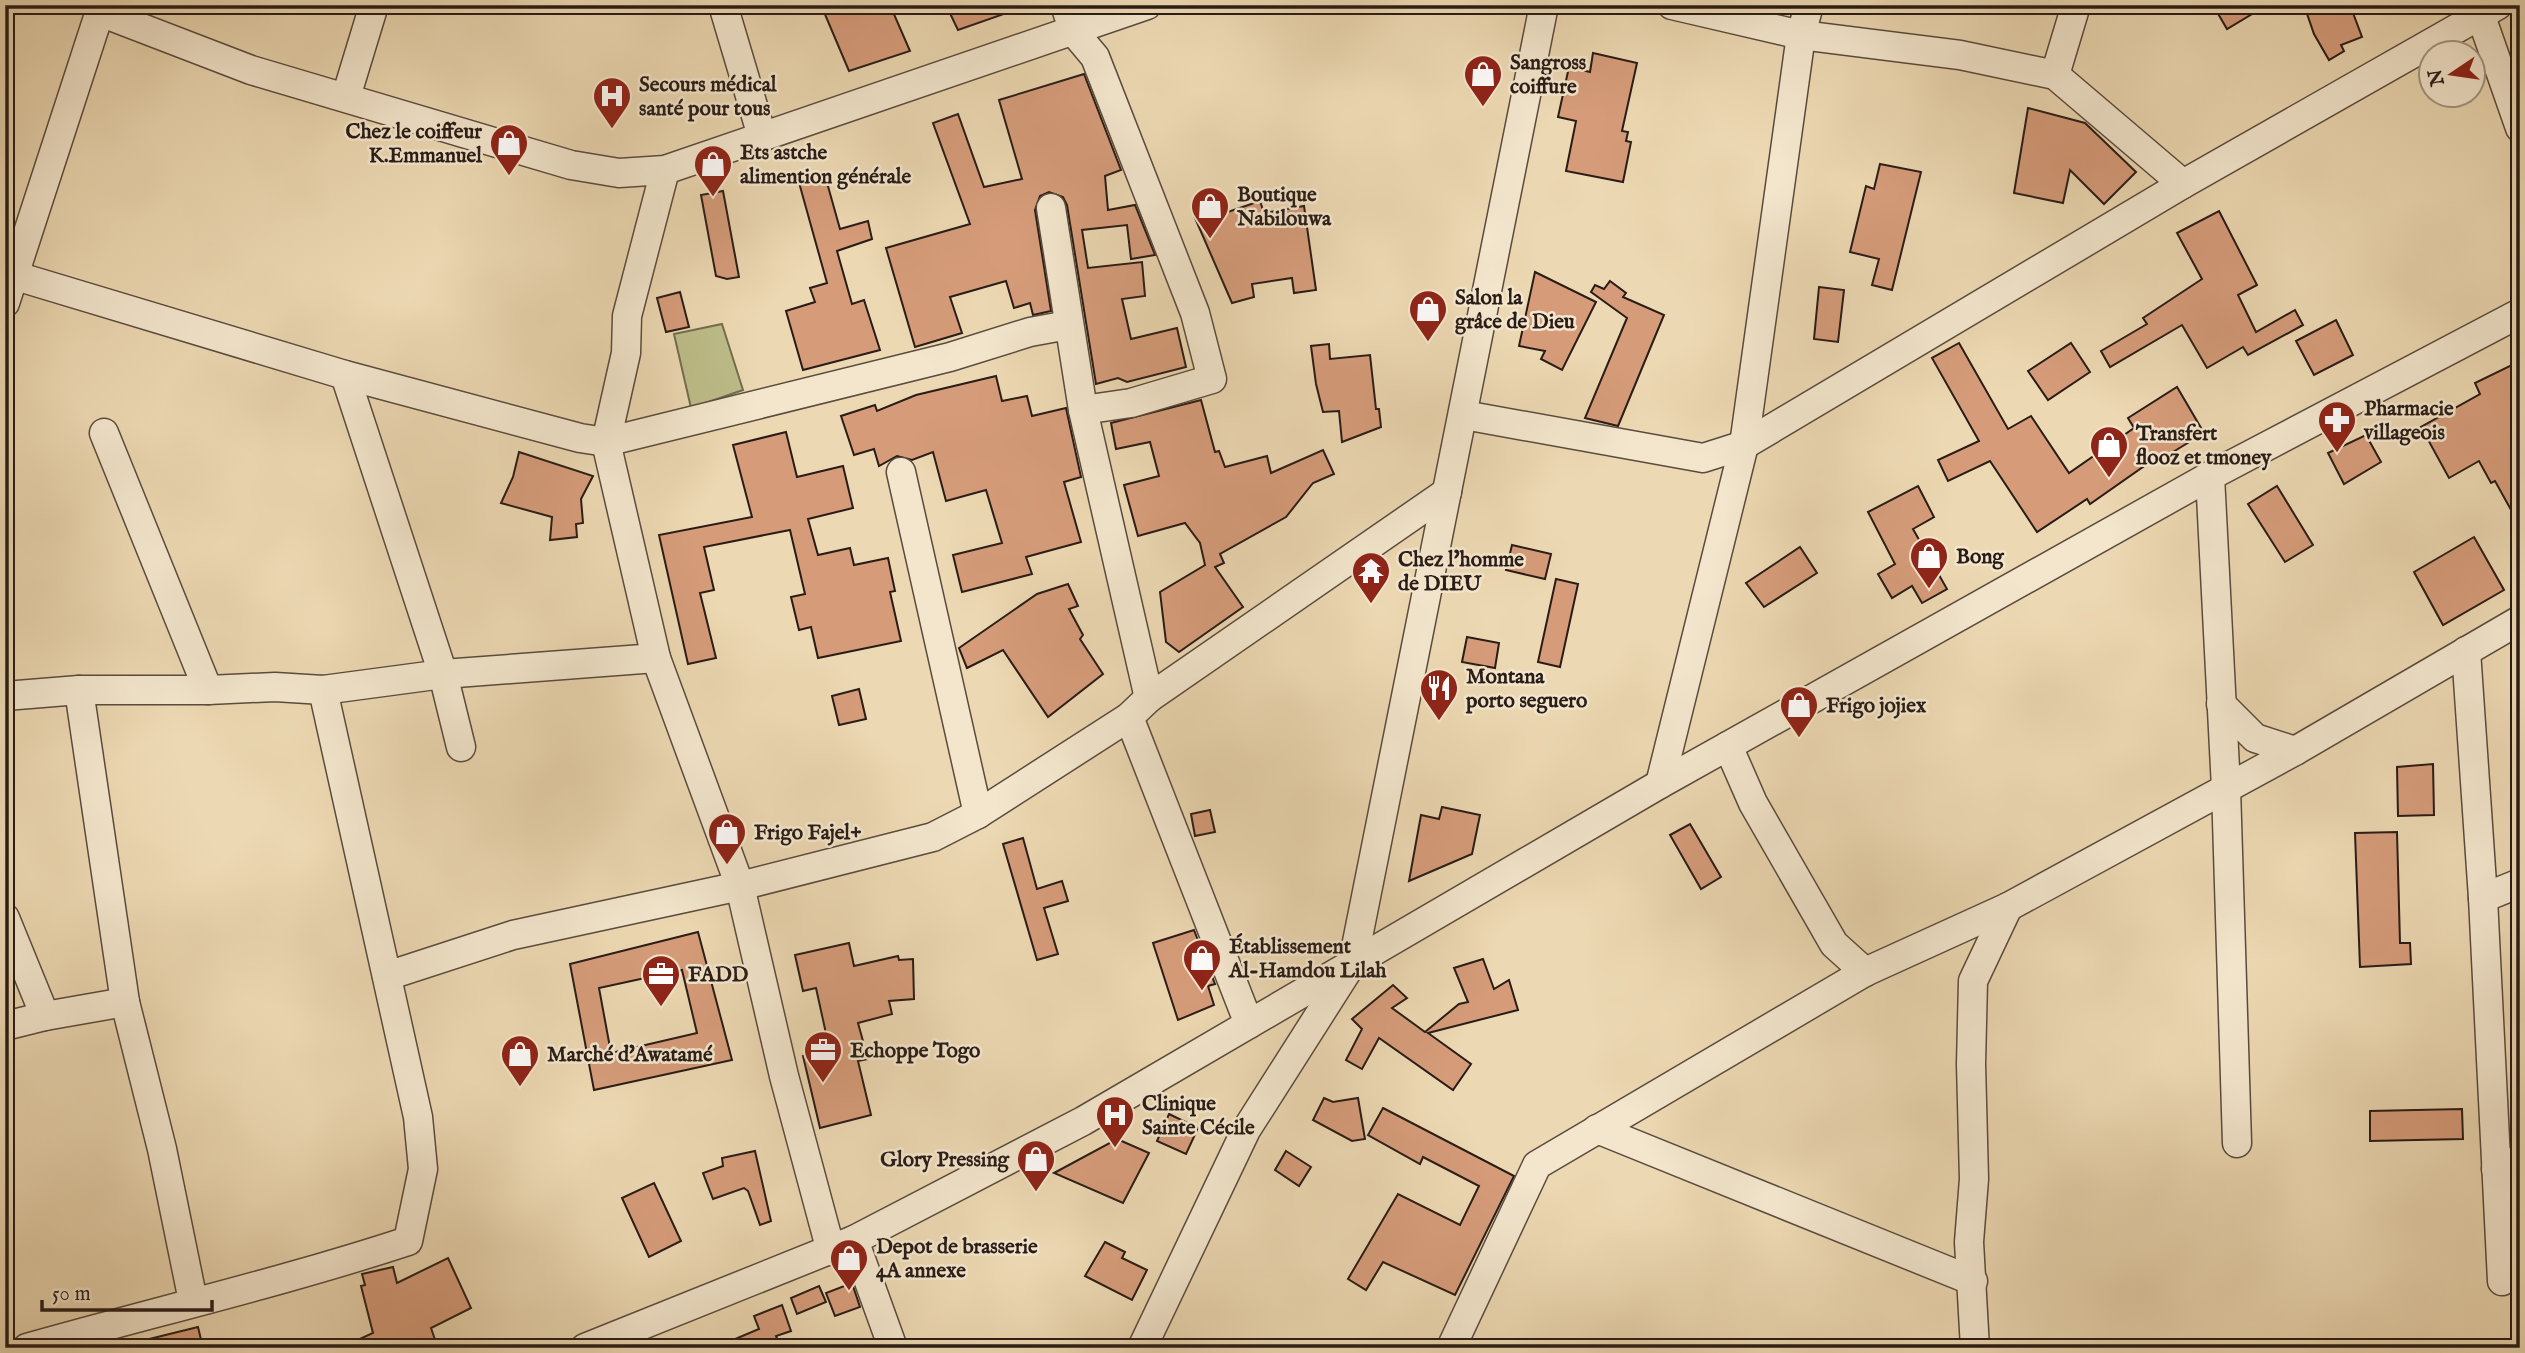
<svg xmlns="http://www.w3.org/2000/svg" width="2525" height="1353" font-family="'IM FELL English',serif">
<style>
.green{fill:#bdbd89;stroke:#736c50;stroke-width:2}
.building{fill:#d69c7a;stroke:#291c17;stroke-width:2;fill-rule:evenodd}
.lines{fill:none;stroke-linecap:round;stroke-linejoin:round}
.minor-casing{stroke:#5a4b3e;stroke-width:31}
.minor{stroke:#f3e6cd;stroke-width:28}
.labels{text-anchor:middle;stroke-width:5;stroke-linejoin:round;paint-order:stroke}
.poi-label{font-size:21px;font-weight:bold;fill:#291c17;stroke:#f3e6cd;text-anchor:start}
</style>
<rect width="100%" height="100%" fill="#ecd8b2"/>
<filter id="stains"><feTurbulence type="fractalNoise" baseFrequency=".00286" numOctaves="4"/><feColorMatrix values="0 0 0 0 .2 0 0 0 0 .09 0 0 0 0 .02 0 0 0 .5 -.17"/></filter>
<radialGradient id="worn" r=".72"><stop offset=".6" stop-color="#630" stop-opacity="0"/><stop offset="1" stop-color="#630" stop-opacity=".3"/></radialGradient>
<polygon class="green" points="722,324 743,390 691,408 674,334"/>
<g class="building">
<polygon points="821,5 890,5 910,51 849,71"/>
<polygon points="946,5 1020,5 1021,8 958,30"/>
<polygon points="2213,5 2267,5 2227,29"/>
<polygon points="2304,5 2350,5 2362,37 2341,45 2344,51 2329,60 2314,34"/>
<polygon points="1593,53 1637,63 1622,131 1628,132 1626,141 1631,142 1623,182 1566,171 1576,121 1558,117 1569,67 1590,72"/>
<polygon points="1084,74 1121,170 1105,176 1108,210 1135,205 1155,255 1131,259 1127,225 1082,230 1088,268 1142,262 1145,296 1122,299 1131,339 1177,328 1186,367 1127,382 1118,378 1096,384 1067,205 1063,197 1049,192 1040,196 1035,210 1051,311 1033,315 1030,303 1014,308 1006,281 950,297 962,333 915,347 886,248 970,224 933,123 958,114 984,187 1022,179 999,100"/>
<polygon points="2028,108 2085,123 2136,172 2104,204 2070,170 2063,203 2014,193"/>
<polygon points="1880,164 1921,172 1892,290 1872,285 1879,259 1850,252 1866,186 1874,189"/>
<polygon points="824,172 840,229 868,221 872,239 837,251 852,304 864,300 880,350 803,370 786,311 815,302 810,288 827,283 798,179"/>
<polygon points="723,191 739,277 727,279 716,276 701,195"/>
<polygon points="1260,201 1264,213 1304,206 1316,290 1294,293 1292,278 1252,284 1254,297 1232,303 1192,211 1212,204 1216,216"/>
<polygon points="2219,211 2257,285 2238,295 2256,332 2295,310 2303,325 2248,355 2243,347 2207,368 2182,325 2110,367 2101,351 2147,324 2143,318 2202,279 2177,233"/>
<polygon points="1535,272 1596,302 1562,370 1541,359 1545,351 1519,346"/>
<polygon points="1610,281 1626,293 1623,297 1664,315 1618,426 1585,418 1627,318 1591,292 1595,285 1604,289"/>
<polygon points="1819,287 1844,290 1838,342 1814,339"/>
<polygon points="680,292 689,327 666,332 657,298"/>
<polygon points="2336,320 2353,355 2314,375 2296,341"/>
<polygon points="1959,343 2008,429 2031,416 2069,473 2134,428 2128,418 2177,387 2204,433 2155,463 2153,460 2090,504 2087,499 2037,532 1990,461 1948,481 1938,460 1979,441 1932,358"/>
<polygon points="2071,343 2090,372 2048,400 2028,371"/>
<polygon points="1329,344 1330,359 1370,355 1376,409 1379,409 1381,427 1342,442 1339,411 1323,412 1316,384 1311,346"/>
<polygon points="2520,361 2520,526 2495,481 2491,483 2479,461 2449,478 2421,427 2480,394 2475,383"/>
<polygon points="996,376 1002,401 1027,396 1032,416 1066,408 1081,477 1064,482 1081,542 1026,557 1032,574 962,592 953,555 1002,543 986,490 946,501 933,452 912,460 897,456 879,466 874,449 854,455 841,416 875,405 877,411 916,395"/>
<polygon points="1201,400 1215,452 1219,451 1225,467 1267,456 1271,473 1323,450 1334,474 1313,483 1286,517 1220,554 1224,563 1215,567 1243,607 1179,652 1166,642 1160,592 1205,565 1200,543 1185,523 1138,536 1124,485 1159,476 1150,442 1116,449 1111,423"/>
<polygon points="786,432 797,477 843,466 853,508 808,519 818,555 850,548 854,565 888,558 895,591 890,592 901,641 818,658 811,627 799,630 791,597 805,594 790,530 704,547 714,590 700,593 716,658 688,664 659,535 752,517 733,445"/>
<polygon points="2366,435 2381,462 2344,484 2328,453"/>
<polygon points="519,452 593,476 581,499 583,523 576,524 577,537 550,540 552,517 501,503 513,477"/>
<polygon points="1918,486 1934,517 1913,529 1947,589 1922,603 1912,586 1892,598 1878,574 1895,564 1868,512"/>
<polygon points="2277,486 2313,545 2285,562 2248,504"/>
<polygon points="2474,537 2504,590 2443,625 2414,572"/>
<polygon points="1512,545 1551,554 1545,579 1506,570"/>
<polygon points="1800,547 1817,573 1764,607 1746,583"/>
<polygon points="1556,579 1578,584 1560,667 1538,662"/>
<polygon points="1068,584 1078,606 1069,609 1083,635 1080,639 1103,674 1048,717 1003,650 967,668 959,648 1037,594"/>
<polygon points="1467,637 1499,643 1495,668 1462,662"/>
<polygon points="859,689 866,719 839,725 832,696"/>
<polygon points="2433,764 2434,815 2398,816 2397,767"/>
<polygon points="1442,807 1480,815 1472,854 1409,881 1421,815 1439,819"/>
<polygon points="1210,810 1215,832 1195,836 1191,814"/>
<polygon points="1690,824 1721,877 1701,889 1670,835"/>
<polygon points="2397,832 2400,943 2410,943 2411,964 2360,967 2355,833"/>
<polygon points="1023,838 1037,889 1062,881 1068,901 1044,908 1058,954 1037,960 1003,844"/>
<polygon points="1194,930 1215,984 1208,986 1214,1005 1178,1020 1153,943"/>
<path d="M698 932 732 1060 594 1090 570 964ZM682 970 697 1033 611 1053 599 988Z"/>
<polygon points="849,943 854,966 898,956 899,960 913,959 914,999 889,1001 892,1014 858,1023 868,1059 858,1061 871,1115 820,1128 803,1056 816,1053 813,1041 827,1038 816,988 803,991 795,955"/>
<polygon points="1483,959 1494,989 1509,980 1518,1010 1428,1033 1471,1064 1453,1090 1379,1038 1362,1069 1346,1060 1362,1029 1352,1019 1393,985 1407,998 1392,1008 1425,1032 1459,1004 1468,1002 1454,968"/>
<polygon points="1324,1098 1333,1102 1358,1098 1365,1139 1352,1141 1313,1120"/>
<polygon points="1383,1108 1514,1176 1455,1295 1383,1262 1366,1290 1348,1279 1398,1194 1460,1225 1479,1186 1423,1157 1420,1164 1368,1135"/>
<polygon points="2462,1109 2463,1139 2370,1141 2370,1111"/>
<polygon points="1169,1114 1198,1128 1186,1154 1157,1141"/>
<polygon points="1117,1139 1149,1153 1123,1203 1054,1173"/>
<polygon points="755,1151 771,1221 760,1225 748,1191 744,1188 713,1199 703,1173 723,1166 722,1158"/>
<polygon points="1286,1151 1311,1167 1299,1186 1275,1170"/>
<polygon points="654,1183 681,1241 649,1257 622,1198"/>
<polygon points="1105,1242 1125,1252 1122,1258 1147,1270 1132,1300 1085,1276"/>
<polygon points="448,1258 471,1308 431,1328 438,1348 340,1348 373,1333 361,1286 365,1285 362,1274 393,1267 397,1283"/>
<polygon points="852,1283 860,1307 835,1316 826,1293"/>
<polygon points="819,1286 826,1302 797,1314 791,1298"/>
<polygon points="782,1305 791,1331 776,1336 781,1348 714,1348 759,1329 754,1316"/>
<polygon points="198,1327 203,1348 142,1348 141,1341"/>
</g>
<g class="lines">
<defs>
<g id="minor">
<polyline points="723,5 762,136"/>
<polyline points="1065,5 1074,32 1095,57 1195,313 1212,379 1131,403 1083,410"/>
<polyline points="1672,5 1801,35 1960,55 2055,75 2183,184"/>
<polyline points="2477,5 2520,128"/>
<polyline points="100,12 251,70 571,165 619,173 665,170 1147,5"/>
<polyline points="2055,75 2076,5"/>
<polyline points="346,97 374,5"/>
<polyline points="665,170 627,316 626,353 606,442 656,658 740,886 784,1076 831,1251"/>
<polyline points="1051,208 1083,410 1149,698"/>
<polyline points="16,276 345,375 580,438 606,442 950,357 1030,332 1068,325"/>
<polyline points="5,303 102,5"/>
<polyline points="345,375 443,674 461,747"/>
<polyline points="1464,415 1703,458 1744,445 2183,184 2498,5"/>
<polyline points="104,433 208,690"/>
<polyline points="901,472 978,814"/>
<polyline points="2210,476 2226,788 2237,1143"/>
<polyline points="2466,651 2483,898 2502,1281"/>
<polyline points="79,690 125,1002 162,1149 193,1301"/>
<polyline points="5,696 79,690 208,690 275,687 323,690 443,674 656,658"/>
<polyline points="2221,704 2255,738 2295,751"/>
<polyline points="1129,717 1249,1024"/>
<polyline points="1728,746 1753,803 1834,944 1865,972"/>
<polyline points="1660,784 1744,445 1801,35 1809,5"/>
<polyline points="2483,898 2520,883"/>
<polyline points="5,918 45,1016"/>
<polyline points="387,976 513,935 740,886 933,837 978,814 1129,717 1149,698 1447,492"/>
<polyline points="5,1026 45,1016 125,1002"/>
<polyline points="1597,1129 1973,1281"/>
<polyline points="2496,1169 2520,1159"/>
<polyline points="854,1240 893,1348"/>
<path d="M27 1348C154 1312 283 1282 408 1241L423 1169 418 1117 323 690"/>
<polyline points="585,1348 854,1240 1083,1121 1660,784 2210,476 2520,313"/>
<polyline points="1142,1348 1246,1130 1353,962 1544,5"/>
<polyline points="1451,1348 1537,1165 1865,972 2008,907 2295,751 2520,620"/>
<polyline points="1975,1348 1969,1242 1974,1179 1971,1064 1973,981 2008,907"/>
</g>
</defs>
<use href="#minor" class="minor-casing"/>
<use href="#minor" class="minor"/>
</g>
<defs>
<symbol id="shop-pin" viewBox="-11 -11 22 30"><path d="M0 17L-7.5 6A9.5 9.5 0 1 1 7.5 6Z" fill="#8f2418" stroke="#f3e6cd"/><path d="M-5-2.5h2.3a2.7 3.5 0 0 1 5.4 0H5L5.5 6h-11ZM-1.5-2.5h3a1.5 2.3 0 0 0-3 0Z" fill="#fff"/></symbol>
<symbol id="hospital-pin" viewBox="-11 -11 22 30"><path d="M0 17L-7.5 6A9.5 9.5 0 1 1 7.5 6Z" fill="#8f2418" stroke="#f3e6cd"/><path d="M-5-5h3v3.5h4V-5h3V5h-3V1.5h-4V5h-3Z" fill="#fff"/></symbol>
<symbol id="pharmacy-pin" viewBox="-11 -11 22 30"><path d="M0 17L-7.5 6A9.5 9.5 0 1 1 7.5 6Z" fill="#8f2418" stroke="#f3e6cd"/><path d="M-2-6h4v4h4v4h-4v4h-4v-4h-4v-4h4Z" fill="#fff"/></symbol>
<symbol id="temple-pin" viewBox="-11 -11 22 30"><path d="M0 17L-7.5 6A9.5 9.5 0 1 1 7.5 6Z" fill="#8f2418" stroke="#f3e6cd"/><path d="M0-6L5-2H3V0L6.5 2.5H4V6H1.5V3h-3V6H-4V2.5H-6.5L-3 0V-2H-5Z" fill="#fff"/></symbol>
<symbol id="restaurant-pin" viewBox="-11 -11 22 30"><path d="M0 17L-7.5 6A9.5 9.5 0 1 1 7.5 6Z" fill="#8f2418" stroke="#f3e6cd"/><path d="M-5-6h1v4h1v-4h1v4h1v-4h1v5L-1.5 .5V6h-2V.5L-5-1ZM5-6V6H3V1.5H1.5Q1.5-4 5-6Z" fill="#fff"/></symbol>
<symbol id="office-pin" viewBox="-11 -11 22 30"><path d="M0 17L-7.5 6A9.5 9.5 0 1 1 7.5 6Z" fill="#8f2418" stroke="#f3e6cd"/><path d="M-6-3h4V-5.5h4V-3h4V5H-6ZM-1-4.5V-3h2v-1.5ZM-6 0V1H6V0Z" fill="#fff"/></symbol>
</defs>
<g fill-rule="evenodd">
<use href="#shop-pin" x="1461" y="52" width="44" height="60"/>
<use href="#hospital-pin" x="590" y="74" width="44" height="60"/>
<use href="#shop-pin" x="487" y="121" width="44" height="60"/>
<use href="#shop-pin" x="691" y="142" width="44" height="60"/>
<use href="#shop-pin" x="1188" y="184" width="44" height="60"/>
<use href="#shop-pin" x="1406" y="287" width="44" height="60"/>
<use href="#pharmacy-pin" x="2315" y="398" width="44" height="60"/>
<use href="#shop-pin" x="2087" y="423" width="44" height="60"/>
<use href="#shop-pin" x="1907" y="534" width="44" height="60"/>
<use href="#temple-pin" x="1349" y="549" width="44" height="60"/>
<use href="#restaurant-pin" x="1417" y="666" width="44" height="60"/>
<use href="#shop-pin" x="1777" y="683" width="44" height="60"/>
<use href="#shop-pin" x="705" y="810" width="44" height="60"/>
<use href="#shop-pin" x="1180" y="936" width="44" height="60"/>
<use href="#office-pin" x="639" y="952" width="44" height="60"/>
<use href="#office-pin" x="801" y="1028" width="44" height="60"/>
<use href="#shop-pin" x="498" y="1032" width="44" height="60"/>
<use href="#hospital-pin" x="1093" y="1093" width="44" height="60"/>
<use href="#shop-pin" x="1014" y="1137" width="44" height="60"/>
<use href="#shop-pin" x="827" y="1236" width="44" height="60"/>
</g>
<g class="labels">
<g class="poi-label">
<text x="1510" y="69">Sangross<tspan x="1510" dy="24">coiffure</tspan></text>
<text x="639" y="91">Secours médical<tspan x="639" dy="24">santé pour tous</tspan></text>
<text x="482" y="138" text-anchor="end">Chez le coiffeur<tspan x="482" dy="24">K.Emmanuel</tspan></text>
<text x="740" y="159">Ets astche<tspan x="740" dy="24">alimention générale</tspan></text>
<text x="1237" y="201">Boutique<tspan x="1237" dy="24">Nabilouwa</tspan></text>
<text x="1455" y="304">Salon la<tspan x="1455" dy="24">grâce de Dieu</tspan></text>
<text x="2364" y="415">Pharmacie<tspan x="2364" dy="24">villageois</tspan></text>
<text x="2136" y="440">Transfert<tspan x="2136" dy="24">flooz et tmoney</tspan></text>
<text x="1956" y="563">Bong</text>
<text x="1398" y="566">Chez l'homme<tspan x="1398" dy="24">de DIEU</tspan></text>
<text x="1466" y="683">Montana<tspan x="1466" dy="24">porto seguero</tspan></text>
<text x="1826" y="712">Frigo jojiex</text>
<text x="754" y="839">Frigo Fajel+</text>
<text x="1229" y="953">Établissement<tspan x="1229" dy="24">Al-Hamdou Lilah</tspan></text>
<text x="688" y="981">FADD</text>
<text x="850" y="1057">Echoppe Togo</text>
<text x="547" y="1061">Marché d'Awatamé</text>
<text x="1142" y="1110">Clinique<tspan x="1142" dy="24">Sainte Cécile</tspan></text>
<text x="1009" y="1166" text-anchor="end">Glory Pressing</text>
<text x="876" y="1253">Depot de brasserie<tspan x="876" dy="24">4A annexe</tspan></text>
</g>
</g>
<rect width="2525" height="1353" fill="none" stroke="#ecd8b2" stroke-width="28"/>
<rect x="7" y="7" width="2511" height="1339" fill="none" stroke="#291c17" stroke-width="3.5"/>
<rect x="14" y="14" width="2497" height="1325" fill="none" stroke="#291c17" stroke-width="2"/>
<g transform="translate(2452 74) rotate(257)"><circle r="33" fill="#f3e6cd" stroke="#a29584" stroke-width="2"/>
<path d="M0-5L12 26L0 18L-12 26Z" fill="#8f2418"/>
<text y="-10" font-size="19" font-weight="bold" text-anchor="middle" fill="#291c17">N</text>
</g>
<path d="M42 1300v10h170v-10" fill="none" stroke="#291c17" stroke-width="3.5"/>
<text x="52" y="1300" font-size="21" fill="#291c17" stroke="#f3e6cd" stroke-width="5" paint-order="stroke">50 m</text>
<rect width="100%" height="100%" filter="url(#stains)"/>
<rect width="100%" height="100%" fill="url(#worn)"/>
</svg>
